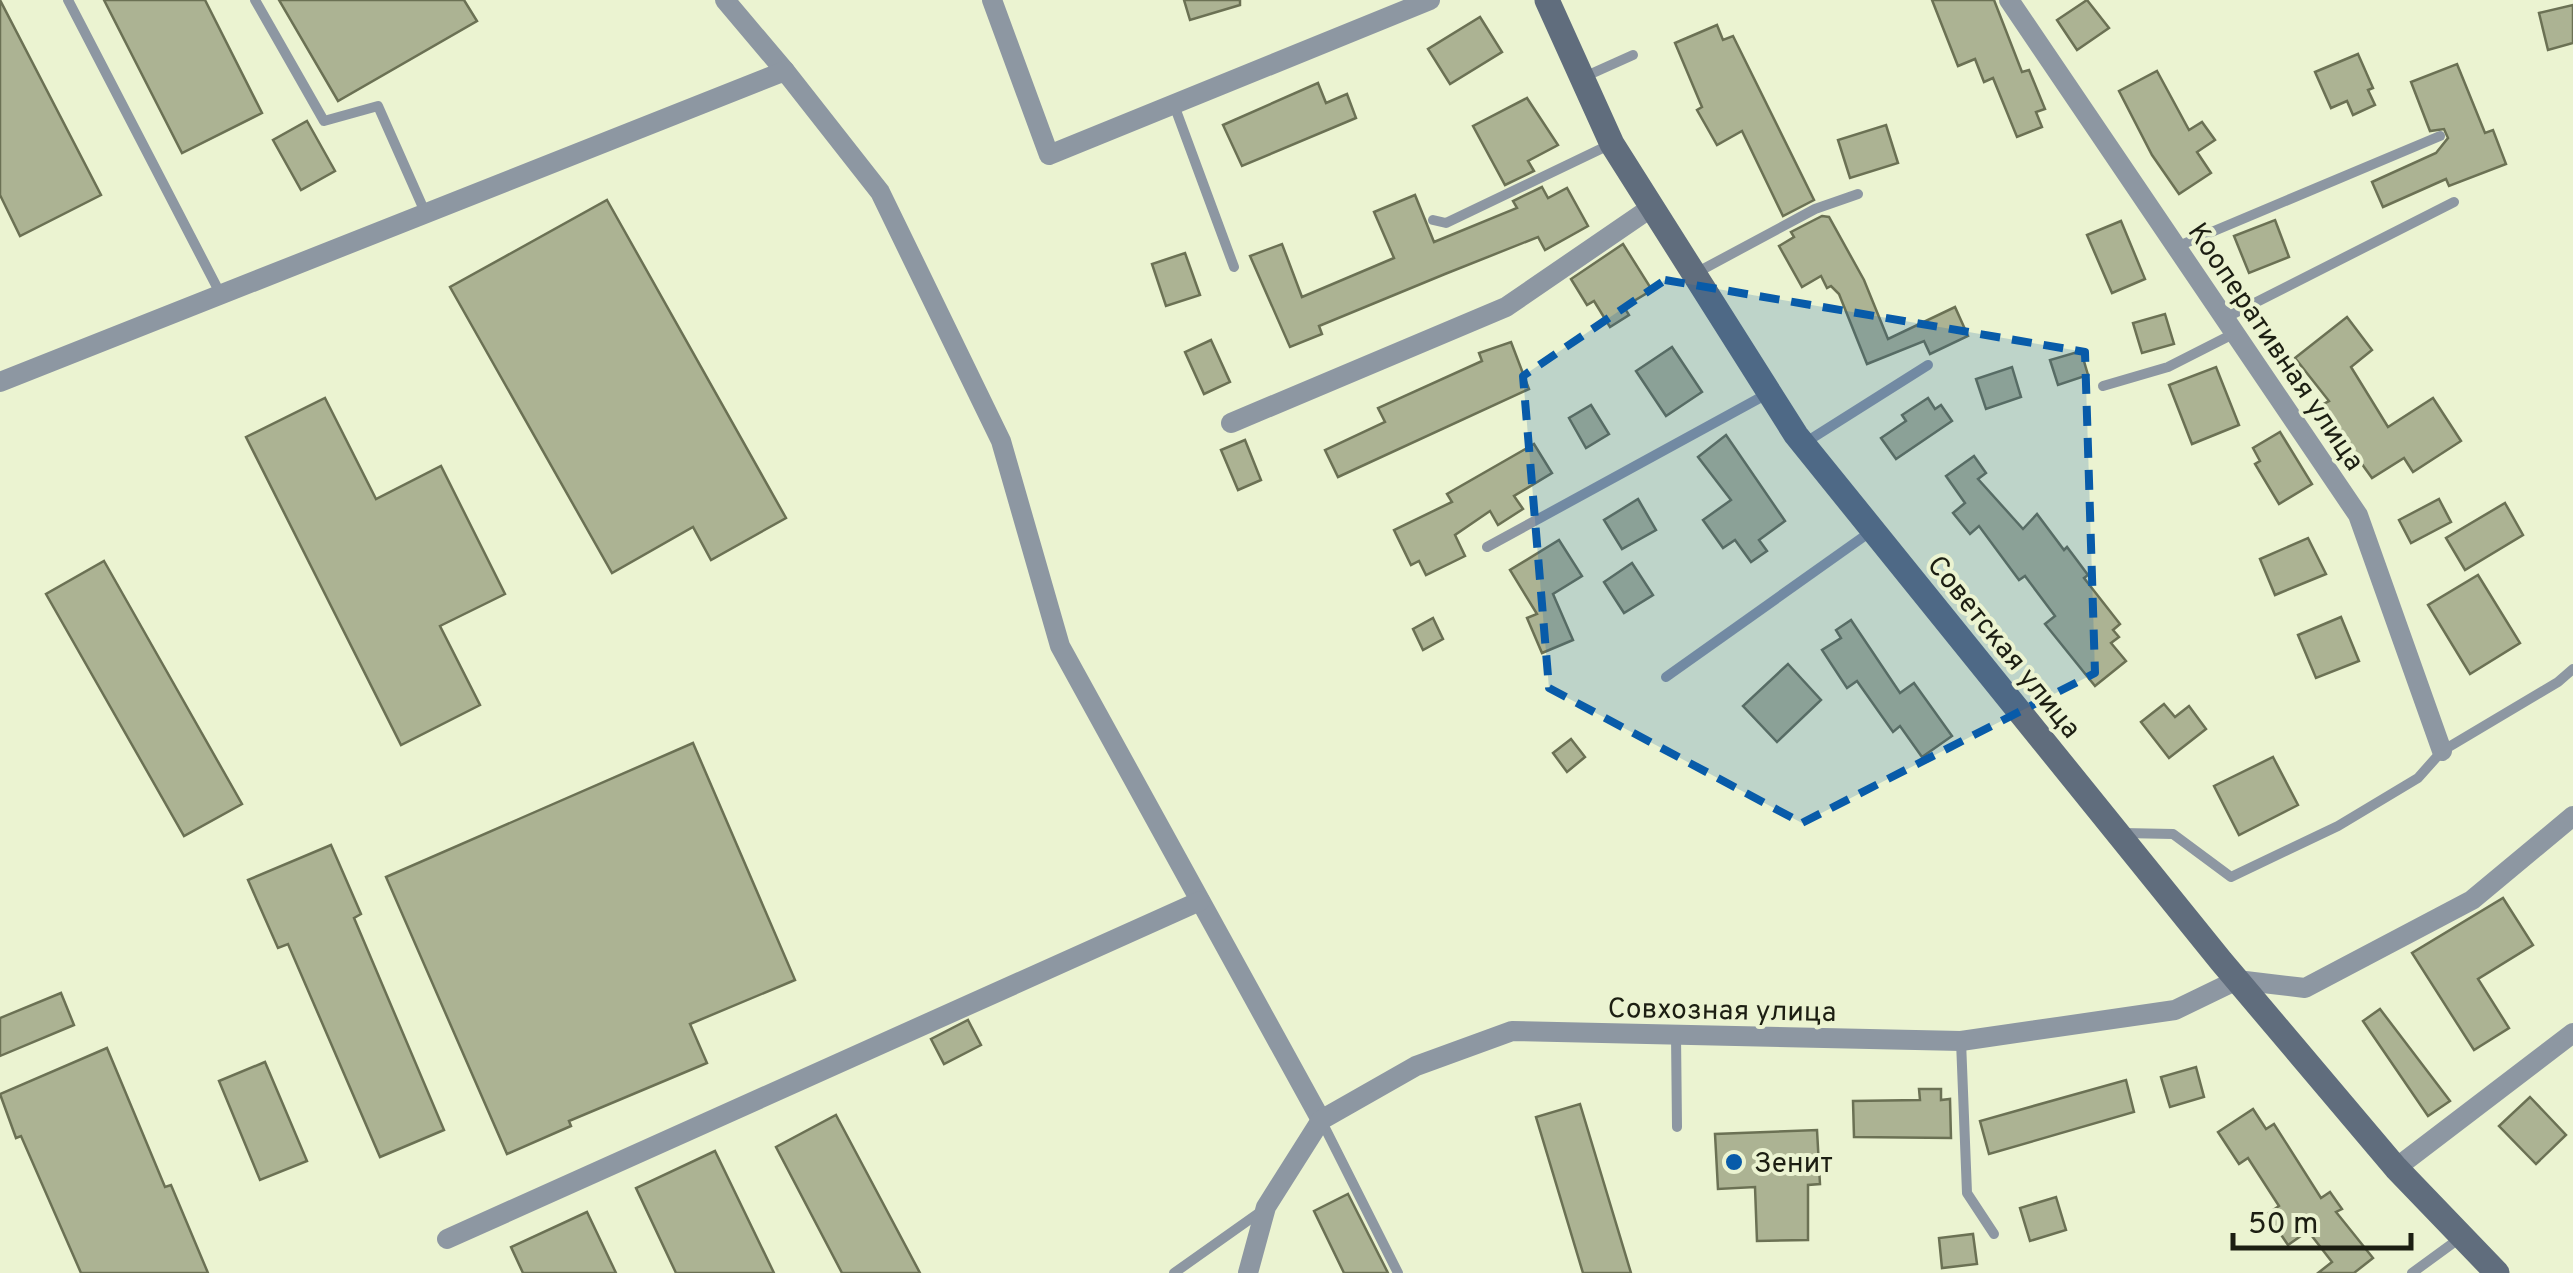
<svg xmlns="http://www.w3.org/2000/svg" width="2573" height="1273" font-family="Overpass,sans-serif">
<style>
.building{fill:#acb393;stroke:#6b7154;stroke-width:2.5}
.lines{fill:none;stroke-linecap:round;stroke-linejoin:round}
.lane{stroke:#8d97a2;stroke-width:10}
.street{stroke:#8d97a2;stroke-width:20}
.secondary{stroke:#606d7d;stroke-width:25}
.marked{fill:#085ba9;fill-opacity:0.2;stroke:#085ba9;stroke-width:8;stroke-dasharray:20 12;stroke-linejoin:round}
.poi-dot{fill:#085ba9;stroke:#ebf3d1;stroke-width:4}
.labels{text-anchor:middle;stroke-width:8;stroke-linejoin:round;paint-order:stroke}
.street-label{font-size:28px;fill:#1c1e12;stroke:#ebf3d1}
.poi-label{font-size:28px;fill:#1c1e12;stroke:#ebf3d1;text-anchor:start}
</style>
<rect width="100%" height="100%" fill="#ebf3d1"/>
<g class="building">
<polygon points="0,0 101,195 20,236 0,195"/>
<polygon points="104,0 205,0 262,113 182,153"/>
<polygon points="279,0 464,0 477,21 338,101"/>
<polygon points="1184,0 1240,0 1240,5 1190,20"/>
<polygon points="1932,0 1994,0 2022,72 2029,70 2045,109 2036,112 2042,127 2017,137 1993,78 1984,82 1975,59 1958,66"/>
<polygon points="2087,0 2109,28 2077,50 2057,20"/>
<polygon points="2573,5 2573,43 2548,50 2539,13"/>
<polygon points="1480,17 1502,52 1450,84 1428,49"/>
<polygon points="1717,25 1723,40 1733,36 1814,200 1783,216 1742,131 1717,145 1697,110 1702,107 1675,43"/>
<polygon points="2358,54 2373,88 2368,90 2375,105 2353,115 2347,101 2331,108 2315,72"/>
<polygon points="2457,64 2485,133 2493,130 2506,164 2449,186 2446,179 2383,207 2372,182 2436,153 2448,138 2444,129 2430,131 2411,82"/>
<polygon points="2157,71 2189,130 2202,122 2215,140 2197,152 2211,173 2179,194 2152,155 2119,91"/>
<polygon points="1318,83 1326,103 1347,94 1356,118 1242,166 1223,125"/>
<polygon points="1527,98 1558,145 1528,161 1534,171 1505,185 1473,126"/>
<polygon points="307,121 335,171 301,190 273,140"/>
<polygon points="1886,125 1898,163 1850,178 1838,140"/>
<polygon points="1542,187 1548,198 1567,188 1588,226 1545,250 1538,237 1445,274 1319,326 1322,334 1290,347 1250,256 1282,244 1302,297 1394,258 1374,212 1415,195 1434,242 1517,208 1513,201"/>
<polygon points="607,200 786,518 711,560 693,527 612,573 450,287"/>
<polygon points="1822,216 1829,217 1864,280 1888,339 1955,307 1968,336 1930,354 1924,341 1867,364 1839,294 1831,286 1827,288 1821,276 1802,287 1779,246 1794,237 1791,232"/>
<polygon points="2275,220 2289,257 2249,273 2234,236"/>
<polygon points="2121,221 2145,279 2112,293 2087,235"/>
<polygon points="1623,244 1652,290 1624,307 1629,315 1610,327 1594,301 1587,305 1571,279"/>
<polygon points="1185,253 1200,295 1166,306 1152,264"/>
<polygon points="2165,314 2174,344 2142,353 2133,323"/>
<polygon points="2347,317 2372,350 2351,367 2388,427 2433,398 2461,441 2413,472 2404,458 2372,478 2320,406 2329,401 2295,358"/>
<polygon points="1211,340 1230,382 1204,394 1185,352"/>
<polygon points="1511,342 1529,389 1338,477 1325,450 1385,422 1378,408 1482,361 1479,353"/>
<polygon points="1672,347 1702,392 1666,416 1636,371"/>
<polygon points="2081,351 2088,375 2058,385 2050,360"/>
<polygon points="2012,367 2021,397 1986,409 1976,379"/>
<polygon points="2216,367 2239,425 2192,444 2169,385"/>
<polygon points="325,398 376,499 441,466 505,594 440,626 480,705 401,745 246,437"/>
<polygon points="1928,398 1935,409 1941,405 1952,421 1896,459 1881,438 1906,421 1902,415"/>
<polygon points="1591,405 1609,434 1586,448 1569,418"/>
<polygon points="2280,432 2312,484 2279,504 2255,464 2260,461 2253,448"/>
<polygon points="1726,435 1785,521 1759,540 1767,551 1751,562 1735,540 1723,548 1703,520 1731,500 1698,457"/>
<polygon points="1245,440 1261,480 1238,490 1221,450"/>
<polygon points="1534,444 1552,473 1514,496 1523,509 1498,525 1490,511 1455,535 1465,556 1426,575 1419,561 1411,565 1394,530 1452,502 1447,494"/>
<polygon points="1974,456 1986,473 1978,479 2023,529 2037,514 2064,550 2067,547 2088,575 2084,578 2120,624 2113,630 2119,637 2111,643 2126,661 2095,686 2045,624 2055,616 2025,576 2019,580 1979,526 1970,534 1953,513 1965,503 1946,476"/>
<polygon points="1638,499 1656,530 1622,549 1604,520"/>
<polygon points="2439,499 2451,522 2411,543 2399,520"/>
<polygon points="2505,503 2523,535 2465,570 2446,538"/>
<polygon points="2308,538 2326,574 2275,595 2260,559"/>
<polygon points="1559,540 1582,576 1553,594 1573,640 1542,653 1527,618 1537,614 1510,570"/>
<polygon points="104,561 242,804 184,836 46,594"/>
<polygon points="1632,563 1653,595 1624,613 1604,582"/>
<polygon points="2478,575 2520,643 2470,674 2428,605"/>
<polygon points="2341,617 2359,661 2316,678 2298,635"/>
<polygon points="1433,618 1443,639 1423,650 1413,629"/>
<polygon points="1851,620 1900,693 1914,683 1952,736 1922,757 1900,726 1893,732 1857,681 1847,688 1822,650 1841,638 1836,630"/>
<polygon points="1788,664 1821,700 1777,742 1743,706"/>
<polygon points="2164,704 2175,717 2189,706 2206,729 2169,758 2141,722"/>
<polygon points="1571,739 1585,757 1567,772 1553,753"/>
<polygon points="693,743 795,980 690,1024 707,1063 569,1121 571,1126 507,1154 386,877"/>
<polygon points="2273,757 2298,805 2239,835 2214,786"/>
<polygon points="331,845 361,914 354,918 444,1130 380,1157 288,944 278,948 248,880"/>
<polygon points="2503,898 2533,945 2478,979 2509,1028 2474,1050 2412,953"/>
<polygon points="61,993 74,1025 0,1056 0,1018"/>
<polygon points="2380,1009 2450,1101 2428,1116 2363,1021"/>
<polygon points="968,1020 981,1045 944,1064 931,1039"/>
<polygon points="107,1048 165,1187 171,1185 208,1273 81,1273 21,1136 16,1138 0,1094"/>
<polygon points="265,1062 307,1161 260,1180 219,1081"/>
<polygon points="2196,1067 2204,1097 2170,1107 2161,1077"/>
<polygon points="2126,1080 2134,1112 1989,1154 1980,1121"/>
<polygon points="1919,1089 1941,1089 1941,1100 1950,1099 1951,1138 1854,1137 1853,1101 1920,1100"/>
<polygon points="2530,1097 2566,1135 2536,1164 2499,1126"/>
<polygon points="1580,1104 1631,1273 1583,1273 1536,1117"/>
<polygon points="2253,1109 2266,1129 2274,1124 2321,1198 2330,1192 2342,1209 2336,1212 2373,1258 2354,1273 2318,1273 2332,1262 2308,1231 2288,1245 2267,1214 2279,1206 2248,1158 2239,1164 2218,1132"/>
<polygon points="836,1115 920,1273 842,1273 776,1147"/>
<polygon points="1817,1130 1820,1184 1808,1185 1808,1240 1757,1241 1755,1187 1718,1189 1715,1134"/>
<polygon points="715,1151 774,1273 676,1273 636,1188"/>
<polygon points="1348,1194 1388,1273 1344,1273 1314,1211"/>
<polygon points="2056,1197 2066,1230 2030,1241 2020,1208"/>
<polygon points="587,1212 616,1273 523,1273 511,1247"/>
<polygon points="1973,1234 1977,1264 1942,1268 1939,1238"/>
</g>
<g class="lines">
<g class="lane">
<polyline points="68,0 220,293"/>
<polyline points="255,0 324,121 378,106 425,212"/>
<polyline points="1584,77 1633,55"/>
<polyline points="1174,105 1234,267"/>
<polyline points="1433,220 1446,223 1609,145"/>
<polyline points="2176,247 2440,136"/>
<polyline points="1694,274 1815,209 1858,194"/>
<polyline points="2225,318 2454,202"/>
<polyline points="2103,386 2168,367 2235,333"/>
<polyline points="1806,442 1928,365"/>
<polyline points="1487,547 1767,394"/>
<polyline points="1666,677 1873,530"/>
<polyline points="2123,833 2173,834 2231,877 2338,826 2418,778 2442,751 2558,682 2573,669"/>
<polyline points="1676,1035 1677,1127"/>
<polyline points="1961,1041 1967,1193 1994,1234"/>
<polyline points="1322,1122 1398,1273"/>
<polyline points="1174,1273 1263,1210"/>
<polyline points="2412,1273 2460,1238"/>
</g>
<g class="street">
<polyline points="725,0 785,71"/>
<polyline points="992,0 1049,155 1430,0"/>
<polyline points="2009,0 2358,515 2442,751"/>
<polyline points="0,382 785,71 880,192 1001,441 1060,646 1321,1120"/>
<polyline points="1231,423 1506,307 1652,207"/>
<polyline points="2396,1168 2573,1033"/>
<polyline points="447,1239 1200,901"/>
<polyline points="1248,1273 1266,1207 1321,1120 1416,1066 1512,1031 1961,1041 2175,1010 2237,980 2305,988 2472,900 2573,816"/>
</g>
<polyline class="secondary" points="1547,0 1612,144 1796,435 2221,961 2396,1168 2497,1273"/>
</g>
<path class="marked" d="M1665 280 2085 352 2095 673 1802 823 1549 688 1523 376Z"/>
<circle class="poi-dot" cx="1734" cy="1162" r="10"/>
<g class="labels">
<g class="street-label">
<text transform="translate(2277 346) rotate(56)" y="10">Кооперативная улица</text>
<text transform="translate(2005 646) rotate(51)" y="10">Советская улица</text>
<text transform="translate(1722 1009) rotate(1)" y="10">Совхозная улица</text>
</g>
<g class="poi-label">
<text x="1754" y="1172">Зенит</text>
</g>
</g>
<path d="M2233 1233v15h178v-15" fill="none" stroke="#1c1e12" stroke-width="5"/>
<text x="2248" y="1233" font-size="30" fill="#1c1e12" stroke="#ebf3d1" stroke-width="8" paint-order="stroke">50 m</text>
</svg>
